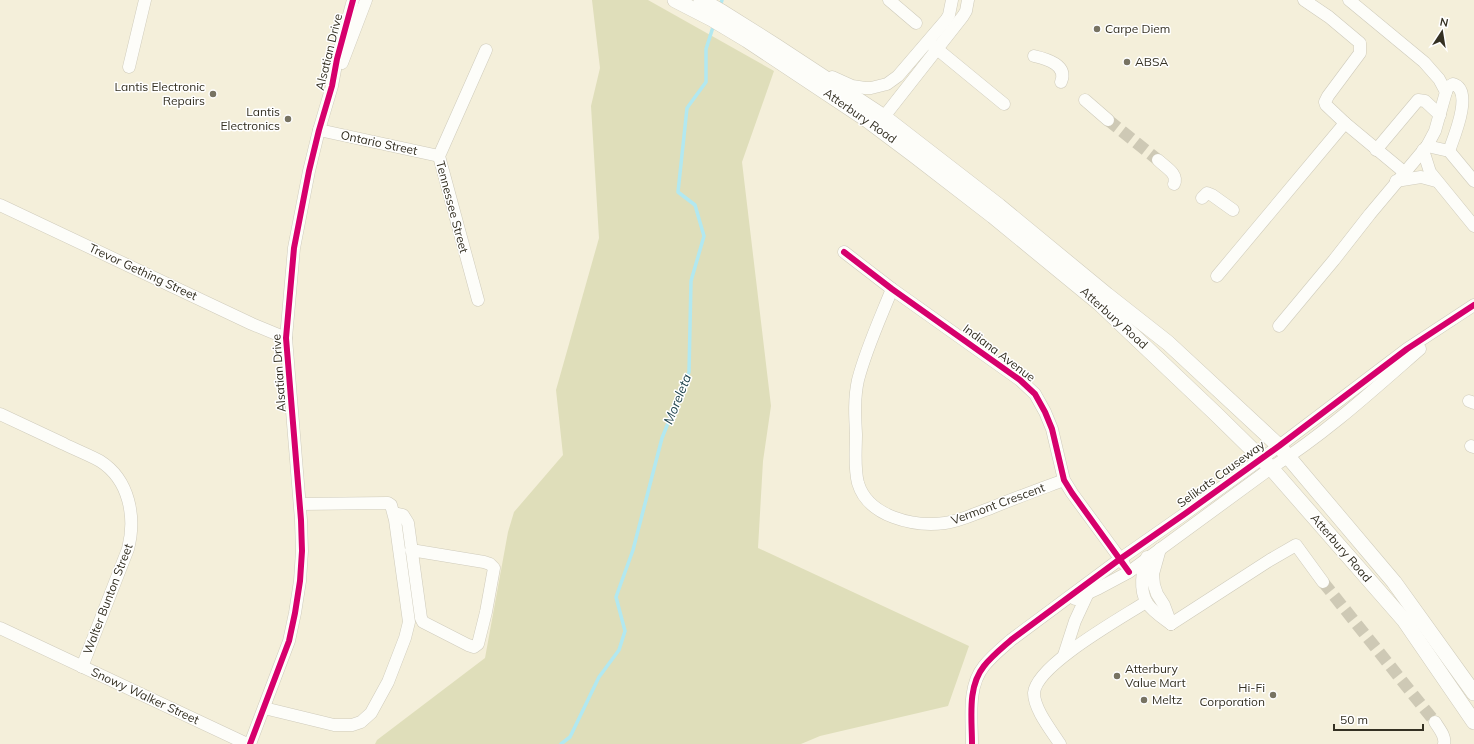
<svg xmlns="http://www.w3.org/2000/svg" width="1474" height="744" font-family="Mulish,sans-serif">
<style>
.green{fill:#dfdeba}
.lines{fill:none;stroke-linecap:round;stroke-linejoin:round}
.stream{stroke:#b2e8f0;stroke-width:3.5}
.minor-tunnel{stroke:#cec9b5;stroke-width:12;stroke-dasharray:12 6;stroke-linecap:butt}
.minor-casing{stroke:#cfcbbb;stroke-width:13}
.major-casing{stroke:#cfcbbb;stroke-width:16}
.minor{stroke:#fdfdf9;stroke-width:12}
.major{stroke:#fdfdf9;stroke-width:15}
.cycleway-casing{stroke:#fff;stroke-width:8}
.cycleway{stroke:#d6006c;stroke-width:6}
.poi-dot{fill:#777362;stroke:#fff;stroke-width:1.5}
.labels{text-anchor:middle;stroke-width:3;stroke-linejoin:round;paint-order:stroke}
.poi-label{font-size:12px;fill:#343022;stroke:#fff;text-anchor:start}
.street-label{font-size:12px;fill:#343022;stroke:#fff}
.water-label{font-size:13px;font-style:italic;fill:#1c414a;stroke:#fff}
</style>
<rect width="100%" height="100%" fill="#f4efda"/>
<polygon class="green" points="592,0 648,0 774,71 742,162 771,406 763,461 758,548 969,646 948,706 820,736 801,744 375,744 377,740 485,658 508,532 514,512 563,455 556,390 599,238 591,106 600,68"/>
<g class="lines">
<g class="stream">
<polyline points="720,7 722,0"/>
<polyline points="561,744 570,737 599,677 619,650 625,631 616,597 633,550 662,438 689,372 691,281 704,236 695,205 678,192 687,108 706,82 706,49 714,24"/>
</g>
<g class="minor-tunnel">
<polyline points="1108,120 1158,160"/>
<polyline points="1323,582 1435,722"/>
</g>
<defs>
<g id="minor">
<polyline points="889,0 916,23"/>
<polyline points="1304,0 1329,17 1360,43 1360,53 1328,96 1325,102 1326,105 1345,123 1404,172"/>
<polyline points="1349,0 1424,62 1439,79 1446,92"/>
<polyline points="931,44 1004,104"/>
<path d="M1034 56C1047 59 1068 65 1061 82"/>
<polyline points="342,63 366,0"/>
<polyline points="129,67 145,0"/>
<polyline points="832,77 852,86 865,88 871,88 887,84 898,76 946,20 949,15 952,0"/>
<polyline points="1085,100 1108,120"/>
<polyline points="879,123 963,16 966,11 968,0"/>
<polyline points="319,130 439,156"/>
<polyline points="1427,146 1449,151 1474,181"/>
<polyline points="1376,150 1418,100 1425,101 1440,115"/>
<polyline points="1423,150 1430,172 1474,226"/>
<path d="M1158 160C1165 167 1179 174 1174 184"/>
<polyline points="1396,181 1421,177 1436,181"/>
<polyline points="1202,198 1207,193 1212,195 1233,210"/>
<polyline points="0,205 252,324 286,338"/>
<polyline points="844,252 892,289 1020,380 1035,394 1045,412 1052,429 1064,480 1072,493 1124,564"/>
<polyline points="1217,276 1345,123"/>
<path d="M892 289C880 319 866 349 858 380 854 398 855 416 856 434 856 450 854 468 858 483 868 517 914 527 945 523 961 521 976 513 991 508 1015 498 1040 489 1064 480"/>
<polyline points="478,300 439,156 486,50"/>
<path d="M1279 326 1334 260 1370 214 1427 146 1435 131 1446 92 1448 87 1453 84C1474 90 1454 137 1449 151"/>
<polyline points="1469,401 1474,403"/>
<path d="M0 414C21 424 43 434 64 444 76 450 89 455 100 461 130 480 136 518 128 549L82 667"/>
<polyline points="1471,446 1474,447"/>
<polyline points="394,513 403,515 408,523 421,618 423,622 468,645 474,647 478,644 486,612 494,568 490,564 484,562 411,550"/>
<polyline points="1160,549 1153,574 1154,585 1157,594 1164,605 1171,624"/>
<path d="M1147 557C1142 570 1139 590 1147 603 1153 612 1163 618 1171 624"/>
<path d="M1075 599 1099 588 1129 572 1271 468C1325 434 1372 391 1420 349"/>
<polyline points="1171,624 1270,560 1296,545 1323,582"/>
<polyline points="0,628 247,744"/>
<polyline points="1064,655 1075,621 1088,593"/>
<polyline points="264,708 334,725 352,725 361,722 371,713 388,682 405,638 409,622 395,520 391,505 388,503 300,504"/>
<path d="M1435 722C1439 729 1446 736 1444 744"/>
<polyline points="250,744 289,641 295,613 300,581 302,551 301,520 286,338 294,248 309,171 319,130 332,86 337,59 353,0"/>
<path d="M972 744C972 718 967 687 984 666 992 656 1002 648 1011 640L1120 559 1186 513 1279 446 1407 349 1474 305"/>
<path d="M1060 744C1051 730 1034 709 1034 693 1036 665 1123 617 1146 602"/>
</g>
<g id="major">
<polyline points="675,0 712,19 747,40 866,119 914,155 993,216 1099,303 1216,414 1271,468 1404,620 1474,722"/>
<polyline points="701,0 722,12 776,46 884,117 999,206 1107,295 1168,343 1279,446 1394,582 1474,693"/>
</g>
</defs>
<use href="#minor" class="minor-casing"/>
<use href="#major" class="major-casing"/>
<use href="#minor" class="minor"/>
<use href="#major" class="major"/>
<defs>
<g id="cycleway">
<polyline points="844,252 892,289 1020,380 1035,394 1045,412 1052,429 1064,480 1072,493 1129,572"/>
<polyline points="250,744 289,641 295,613 300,581 302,551 301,520 286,338 294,248 309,171 319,130 332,86 337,59 353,0"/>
<path d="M972 744C972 718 967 687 984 666 992 656 1002 648 1011 640L1120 559 1186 513 1279 446 1407 349 1474 305"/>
</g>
</defs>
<use href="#cycleway" class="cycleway-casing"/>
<use href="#cycleway" class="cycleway"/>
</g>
<g class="poi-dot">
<circle cx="1097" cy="29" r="4"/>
<circle cx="1127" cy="62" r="4"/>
<circle cx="213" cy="94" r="4"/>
<circle cx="288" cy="119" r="4"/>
<circle cx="1117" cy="676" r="4"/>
<circle cx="1273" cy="695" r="4"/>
<circle cx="1144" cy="700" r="4"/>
</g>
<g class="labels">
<g class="poi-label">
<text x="1105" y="33">Carpe Diem</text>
<text x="1135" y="66">ABSA</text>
<text x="205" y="91" text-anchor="end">Lantis Electronic<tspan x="205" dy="14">Repairs</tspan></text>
<text x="280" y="116" text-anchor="end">Lantis<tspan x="280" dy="14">Electronics</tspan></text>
<text x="1125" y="673">Atterbury<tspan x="1125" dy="14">Value Mart</tspan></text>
<text x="1265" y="692" text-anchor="end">Hi-Fi<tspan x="1265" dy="14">Corporation</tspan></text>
<text x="1152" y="704">Meltz</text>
</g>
<g class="street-label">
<text transform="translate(329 52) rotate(-76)" y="4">Alsatian Drive</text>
<text transform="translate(860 116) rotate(35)" y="4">Atterbury Road</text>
<text transform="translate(379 143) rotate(12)" y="4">Ontario Street</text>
<text transform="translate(452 207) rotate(75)" y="4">Tennessee Street</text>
<text transform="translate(143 272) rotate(25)" y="4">Trevor Gething Street</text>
<text transform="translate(1114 318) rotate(42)" y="4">Atterbury Road</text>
<text transform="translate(999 353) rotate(37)" y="4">Indiana Avenue</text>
<text transform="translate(279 373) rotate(-94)" y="4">Alsatian Drive</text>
<text transform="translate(1221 474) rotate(-36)" y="4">Selikats Causeway</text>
<text transform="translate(998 504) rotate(-20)" y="4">Vermont Crescent</text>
<text transform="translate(1341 548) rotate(49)" y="4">Atterbury Road</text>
<text transform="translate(108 599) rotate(-69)" y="4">Walter Bunton Street</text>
<text transform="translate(145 696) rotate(25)" y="4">Snowy Walker Street</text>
</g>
<g class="water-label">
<text transform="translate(677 399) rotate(-68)" y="5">Moreleta</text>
</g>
</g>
<g transform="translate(1442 32) rotate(12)" stroke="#ffffff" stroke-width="3" paint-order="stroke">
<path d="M0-3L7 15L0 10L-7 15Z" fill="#343022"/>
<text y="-6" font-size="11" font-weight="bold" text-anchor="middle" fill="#343022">N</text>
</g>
<path d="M1334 724v6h89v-6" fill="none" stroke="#343022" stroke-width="2"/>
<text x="1340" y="724" font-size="12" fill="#343022" stroke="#ffffff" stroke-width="3" paint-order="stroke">50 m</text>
</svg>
